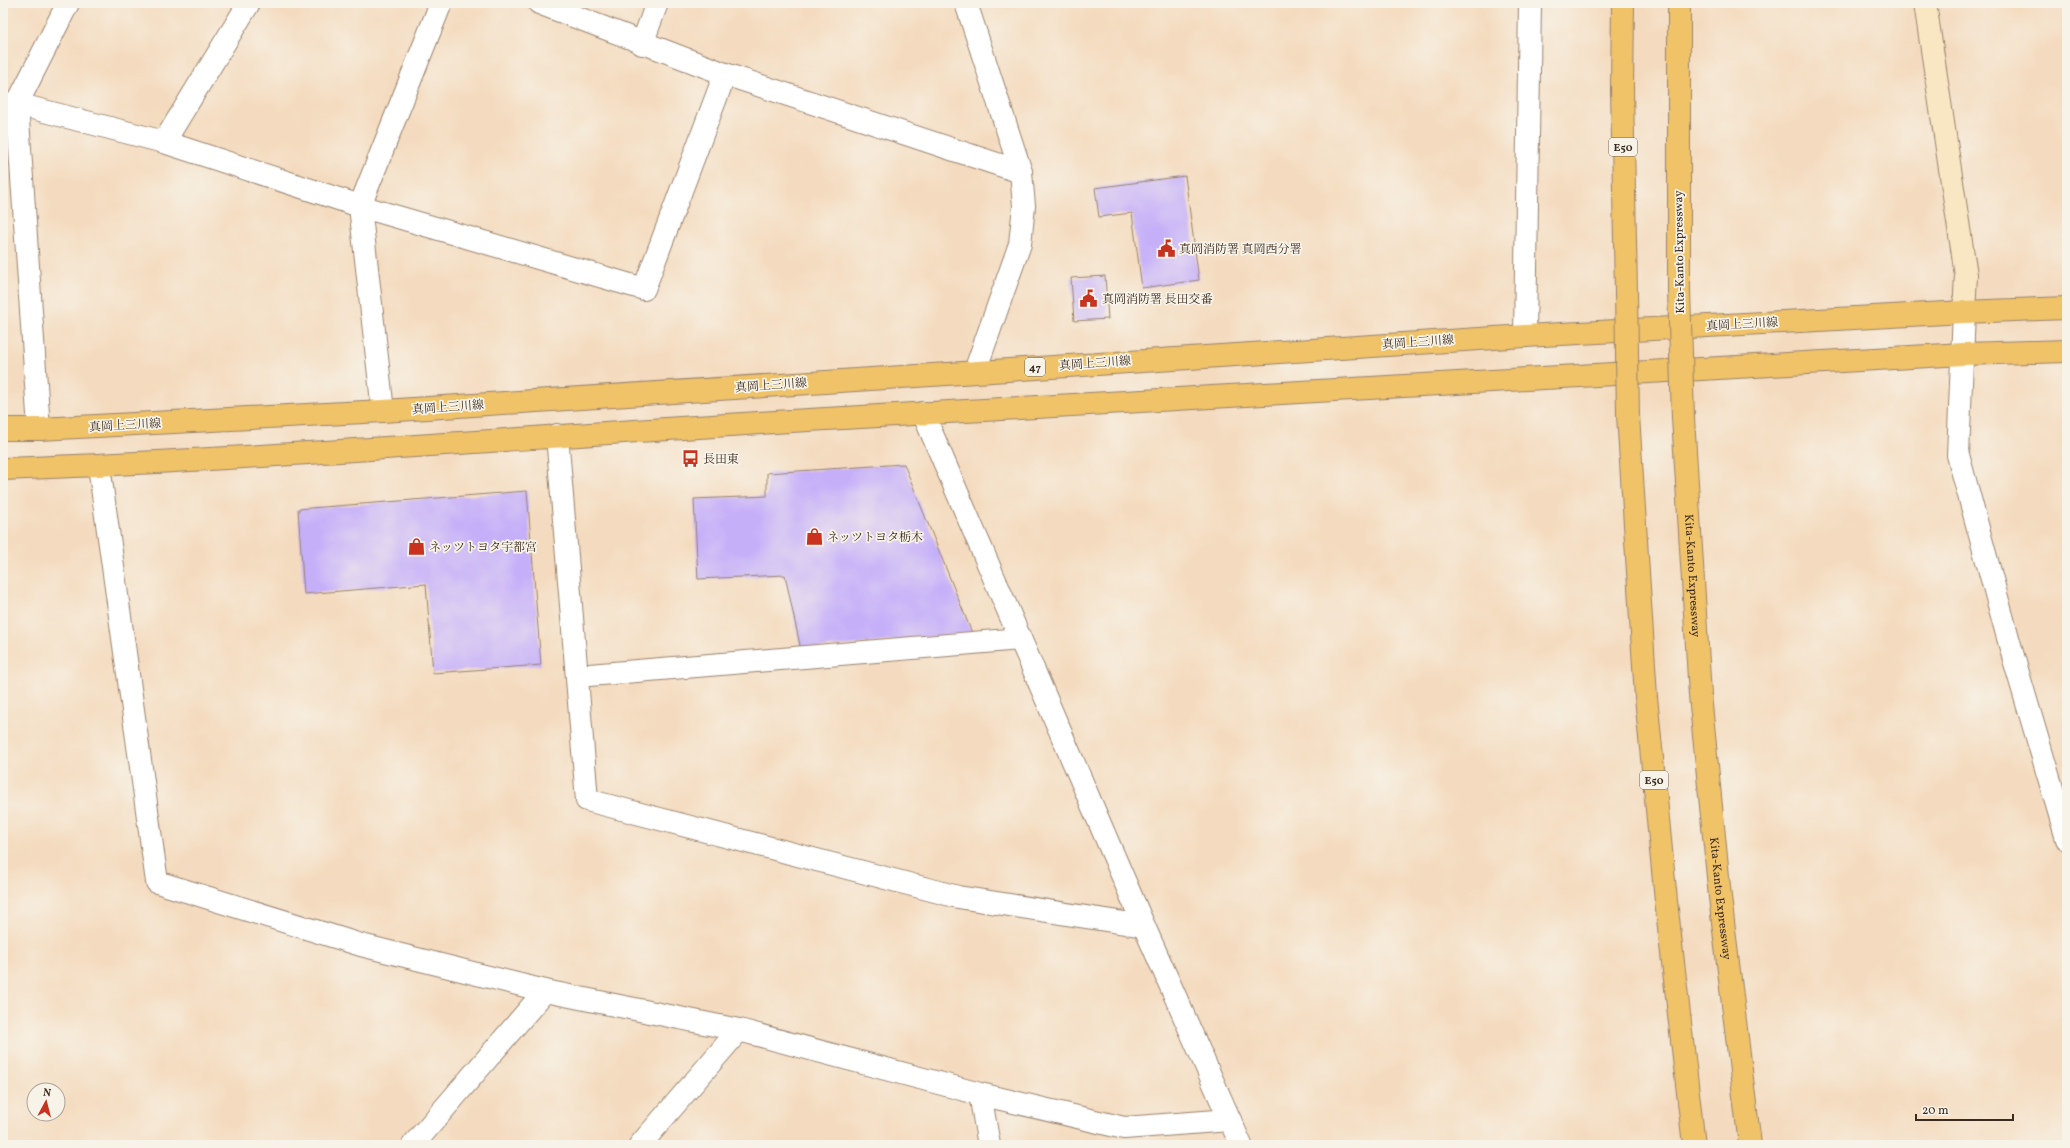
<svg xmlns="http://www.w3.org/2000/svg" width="2070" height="1148" font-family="Vollkorn,'Noto Serif JP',serif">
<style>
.building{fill:#c5aff9}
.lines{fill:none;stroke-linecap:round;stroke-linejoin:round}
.street-casing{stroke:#98826e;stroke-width:24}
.secondary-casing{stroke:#98826e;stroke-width:24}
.primary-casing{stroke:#98826e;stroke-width:24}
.highway-casing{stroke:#98826e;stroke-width:24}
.street{stroke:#fff;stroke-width:22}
.secondary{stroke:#f9e7c3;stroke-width:22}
.primary{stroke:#f0c369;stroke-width:22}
.highway{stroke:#f0c369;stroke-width:22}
.highway-bridge-casing{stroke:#98826e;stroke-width:24;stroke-linecap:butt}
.highway-bridge{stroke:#f0c369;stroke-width:22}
.labels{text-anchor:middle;stroke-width:3.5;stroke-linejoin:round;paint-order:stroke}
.shield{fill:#f7f3e8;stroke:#73665b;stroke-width:1}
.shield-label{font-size:11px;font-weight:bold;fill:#3b2a1e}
.poi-label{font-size:12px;fill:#3b2a1e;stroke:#f7f3e8;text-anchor:start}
.street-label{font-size:12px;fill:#3b2a1e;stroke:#f7f3e8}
</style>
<rect width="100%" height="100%" fill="#f7f3e8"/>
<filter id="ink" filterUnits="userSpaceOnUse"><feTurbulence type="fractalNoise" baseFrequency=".025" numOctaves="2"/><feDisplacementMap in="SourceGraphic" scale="8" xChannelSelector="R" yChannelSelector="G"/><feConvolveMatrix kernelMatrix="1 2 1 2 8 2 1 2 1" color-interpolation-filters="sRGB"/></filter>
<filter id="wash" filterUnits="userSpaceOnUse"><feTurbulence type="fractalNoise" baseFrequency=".012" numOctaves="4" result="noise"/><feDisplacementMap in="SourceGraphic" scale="16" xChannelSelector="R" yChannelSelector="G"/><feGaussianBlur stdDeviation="0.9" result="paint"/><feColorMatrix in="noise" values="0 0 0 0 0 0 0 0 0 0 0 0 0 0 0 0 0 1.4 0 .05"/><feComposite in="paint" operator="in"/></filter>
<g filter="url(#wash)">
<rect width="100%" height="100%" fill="#f4dbbf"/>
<g id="blocks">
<g class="building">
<polygon points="1185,176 1199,280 1142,288 1132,213 1099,217 1095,188"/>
<polygon points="1105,276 1108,319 1074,321 1071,278"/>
<polygon points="904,464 972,633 801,650 785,575 698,579 694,499 767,496 767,473"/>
<polygon points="527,491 541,665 433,673 426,584 304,594 298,509"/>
</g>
</g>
</g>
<g filter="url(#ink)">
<use href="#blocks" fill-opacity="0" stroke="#98826e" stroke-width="1"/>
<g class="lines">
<defs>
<g id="street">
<polyline points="539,3 725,74 1021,172"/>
<polyline points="966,3 1021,172 1024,206 1020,244 975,371"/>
<polyline points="642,44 657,3"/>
<polyline points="3,103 17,104 164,142 360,206 644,289 725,74"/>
<polyline points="164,142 249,3"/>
<polyline points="1964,312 1958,455 2013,656 2067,839"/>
<polyline points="1525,336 1530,3"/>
<polyline points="383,411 360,206 441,3"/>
<polyline points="923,413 1144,926 1241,1145"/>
<polyline points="39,429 17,104 68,3"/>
<polyline points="557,435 587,800 958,897 1144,926"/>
<polyline points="99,466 157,882 361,945 545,991 739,1030 980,1094 1124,1128 1230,1120"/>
<polyline points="577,676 1020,639"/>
<polyline points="980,1094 989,1145"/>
<polyline points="413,1145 545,991"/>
<polyline points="640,1145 739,1030"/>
</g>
<polyline id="secondary" points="1925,3 1966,275 1964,312"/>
<g id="primary">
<polyline points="3,429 39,429 383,411 1525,336 1964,312 2067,308"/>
<path d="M3 469C266 459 528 437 791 421 1182 397 1573 376 1963 354L2067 351"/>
</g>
<g id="highway">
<polyline points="1623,3 1622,90 1626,292"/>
<polyline points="1679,290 1679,3"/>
<polyline points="1628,415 1646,697 1666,901 1694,1145"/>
<path id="s1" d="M1683 418 1700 695 1720 897 1750 1145"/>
</g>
</defs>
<use href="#street" class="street-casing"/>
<use href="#secondary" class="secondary-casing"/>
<use href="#primary" class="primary-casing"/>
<use href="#highway" class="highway-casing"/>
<use href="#street" class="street"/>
<use href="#secondary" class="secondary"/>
<use href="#primary" class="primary"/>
<use href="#highway" class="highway"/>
<defs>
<g id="highway-bridge">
<polyline points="1679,290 1683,418"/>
<polyline points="1626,292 1628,415"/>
</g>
</defs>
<use href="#highway-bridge" class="highway-bridge-casing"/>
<use href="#highway-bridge" class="highway-bridge"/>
</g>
</g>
<defs>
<symbol id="civic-bare" viewBox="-9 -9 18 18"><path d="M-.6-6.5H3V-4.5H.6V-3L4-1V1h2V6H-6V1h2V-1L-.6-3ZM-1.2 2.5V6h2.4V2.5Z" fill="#c8321e" stroke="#f7f3e8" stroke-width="2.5" paint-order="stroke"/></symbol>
<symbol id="bus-bare" viewBox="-9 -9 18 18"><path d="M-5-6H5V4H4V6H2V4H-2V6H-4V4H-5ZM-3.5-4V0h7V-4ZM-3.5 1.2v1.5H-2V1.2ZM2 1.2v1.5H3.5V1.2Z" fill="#c8321e" stroke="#f7f3e8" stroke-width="2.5" paint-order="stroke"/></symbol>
<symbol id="shop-bare" viewBox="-9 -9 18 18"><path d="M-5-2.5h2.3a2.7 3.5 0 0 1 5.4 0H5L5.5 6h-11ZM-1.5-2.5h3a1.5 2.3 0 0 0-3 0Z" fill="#c8321e" stroke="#f7f3e8" stroke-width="2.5" paint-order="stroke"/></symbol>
</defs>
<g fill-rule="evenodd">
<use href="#civic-bare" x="1154" y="236" width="25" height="25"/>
<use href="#civic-bare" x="1076" y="286" width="25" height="25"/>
<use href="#bus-bare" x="678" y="446" width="25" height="25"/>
<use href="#shop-bare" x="802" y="524" width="25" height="25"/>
<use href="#shop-bare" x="404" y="534" width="25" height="25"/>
</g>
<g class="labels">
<g class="shield">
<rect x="1609" y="138" width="28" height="18" rx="3"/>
<rect x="1025" y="358" width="20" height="18" rx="3"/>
<rect x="1640" y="771" width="28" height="18" rx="3"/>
</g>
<g class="shield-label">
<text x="1623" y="151">E50</text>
<text x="1035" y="371">47</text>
<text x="1654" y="784">E50</text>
</g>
<g class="poi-label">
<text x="1179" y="253">真岡消防署 真岡西分署</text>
<text x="1102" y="303">真岡消防署 長田交番</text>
<text x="703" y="463">長田東</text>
<text x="827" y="541">ネッツトヨタ栃木</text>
<text x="429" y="551">ネッツトヨタ宇都宮</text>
</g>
<g class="street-label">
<text transform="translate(1679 252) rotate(-91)" y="4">Kita-Kanto Expressway</text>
<text transform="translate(1742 324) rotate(-3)" y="4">真岡上三川線</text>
<text transform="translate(1418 342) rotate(-4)" y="4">真岡上三川線</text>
<text transform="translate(1095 363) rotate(-4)" y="4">真岡上三川線</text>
<text transform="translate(771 385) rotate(-4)" y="4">真岡上三川線</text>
<text transform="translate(448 407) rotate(-4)" y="4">真岡上三川線</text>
<text transform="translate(125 425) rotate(-3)" y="4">真岡上三川線</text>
<text dy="4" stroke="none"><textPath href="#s1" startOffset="158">Kita-Kanto Expressway</textPath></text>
<text dy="4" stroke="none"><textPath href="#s1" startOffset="482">Kita-Kanto Expressway</textPath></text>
</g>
</g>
<rect width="2070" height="1148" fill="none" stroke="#f7f3e8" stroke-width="16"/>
<g transform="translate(46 1102) rotate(7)"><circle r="19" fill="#f7f3e8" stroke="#aca397"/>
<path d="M0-3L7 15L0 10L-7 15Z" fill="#c8321e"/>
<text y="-6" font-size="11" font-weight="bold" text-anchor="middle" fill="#3b2a1e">N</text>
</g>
<path d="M1916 1114v6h97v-6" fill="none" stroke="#3b2a1e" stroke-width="2"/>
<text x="1922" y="1114" font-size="12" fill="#3b2a1e" stroke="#f7f3e8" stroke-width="3" paint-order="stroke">20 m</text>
</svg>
